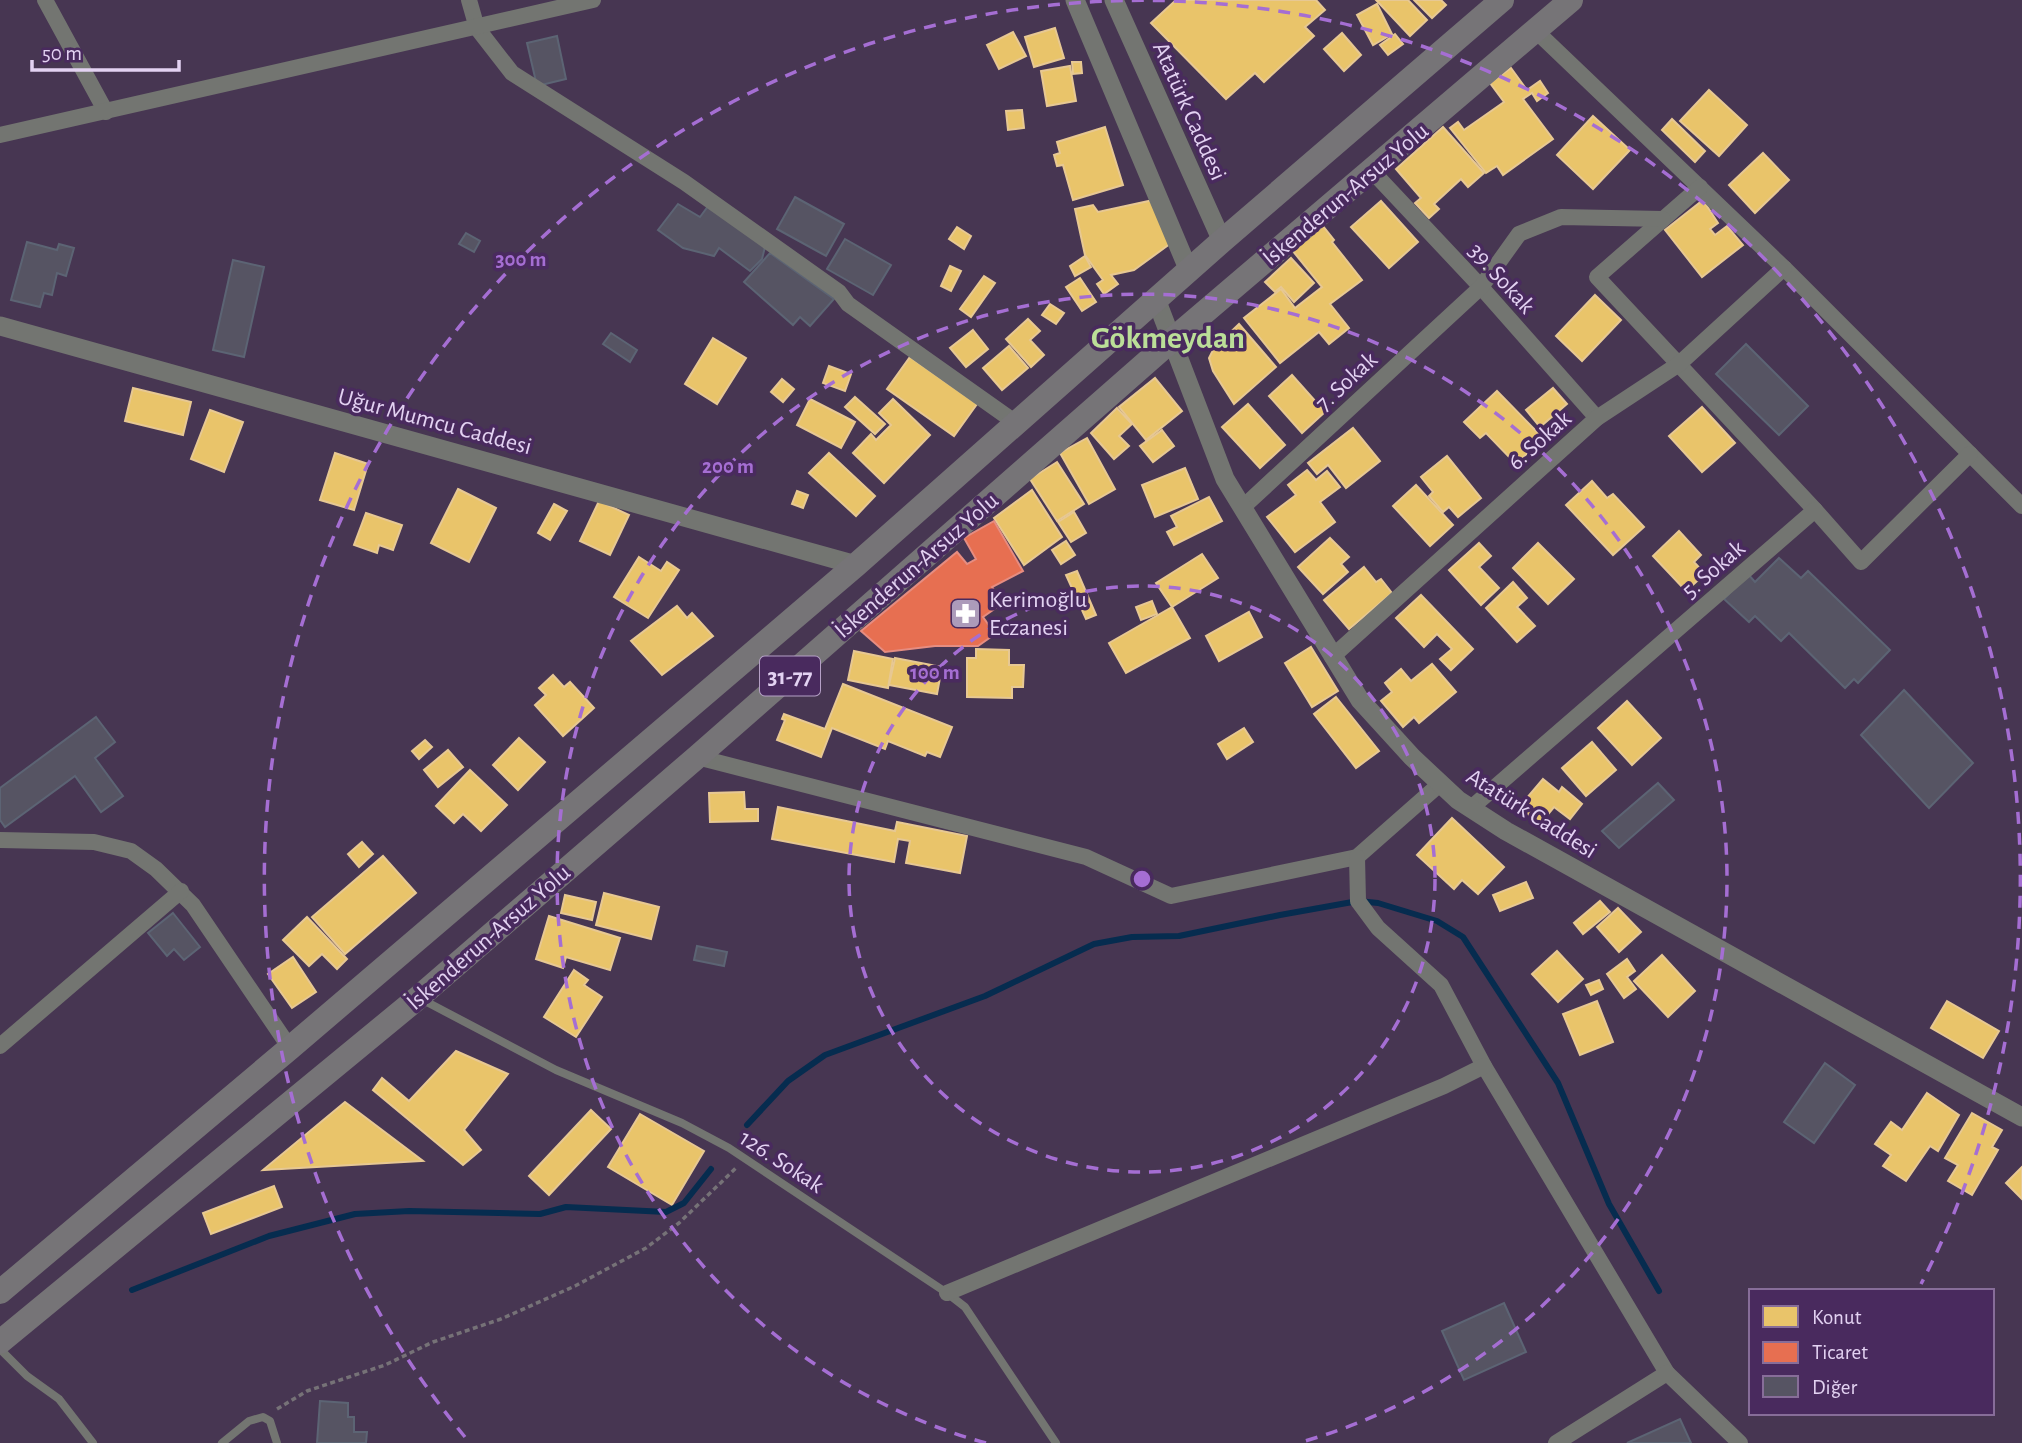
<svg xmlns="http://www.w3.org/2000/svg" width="2022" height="1443" font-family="'Alegreya Sans',sans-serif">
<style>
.homes{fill:#e9c46a;stroke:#e7c893;stroke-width:2}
.shops{fill:#e76f51;stroke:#e68d81;stroke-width:2}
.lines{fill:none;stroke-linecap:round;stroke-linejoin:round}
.stream{stroke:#062c4f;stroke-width:6}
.building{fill:#565463;stroke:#5c6474;stroke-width:2}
.path{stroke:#767277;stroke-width:3.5;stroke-dasharray:5 3.5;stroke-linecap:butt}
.service{stroke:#737571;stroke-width:8}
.minor{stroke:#737571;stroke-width:16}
.tertiary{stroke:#737571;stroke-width:19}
.primary{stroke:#767477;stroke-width:24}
.ring{fill:none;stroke:#a56ed3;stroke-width:3.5;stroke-dasharray:12 9}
.labels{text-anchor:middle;stroke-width:7;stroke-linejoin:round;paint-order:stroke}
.shield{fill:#492a5e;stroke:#b5a0c6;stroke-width:2}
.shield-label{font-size:23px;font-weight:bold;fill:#e3d2f2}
.street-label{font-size:24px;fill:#e3d2f2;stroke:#492a5e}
.poi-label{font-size:24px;fill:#e3d2f2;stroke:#492a5e;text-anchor:start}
.district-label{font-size:32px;font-weight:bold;fill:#bbde98;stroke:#492a5e}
.centre{fill:#a56ed3;stroke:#492a5e;stroke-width:3.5}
.ring-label{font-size:21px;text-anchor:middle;font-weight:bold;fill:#a56ed3;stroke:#492a5e;stroke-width:7;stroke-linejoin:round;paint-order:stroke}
</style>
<rect width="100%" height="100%" fill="#473652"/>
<g class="homes">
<polygon points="1176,0 1316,0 1325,10 1305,27 1314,36 1264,82 1255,73 1226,99 1151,23"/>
<polygon points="1376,0 1408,0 1427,20 1410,36"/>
<polygon points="1414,0 1441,0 1446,5 1432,18"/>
<polygon points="1377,4 1392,34 1373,45 1357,15"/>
<polygon points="1055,28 1064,58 1034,67 1025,37"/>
<polygon points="1013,32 1026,56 999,69 987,45"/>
<polygon points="1342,33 1361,55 1344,71 1324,49"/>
<polygon points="1395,34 1403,44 1388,55 1380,45"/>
<polygon points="1072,62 1081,62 1082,73 1073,74"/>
<polygon points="1070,66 1076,101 1047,106 1041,71"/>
<polygon points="1511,68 1527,90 1540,81 1548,93 1537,101 1532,93 1523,99 1553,139 1503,175 1497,166 1486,173 1450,128 1458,122 1464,130 1504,102 1490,83"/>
<polygon points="1709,90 1747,125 1719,156 1680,121"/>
<polygon points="1022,110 1024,128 1008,130 1006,111"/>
<polygon points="1593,116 1630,150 1593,189 1557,155"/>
<polygon points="1672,119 1705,151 1695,162 1662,130"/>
<polygon points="1105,127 1123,185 1073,200 1063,165 1057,166 1054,155 1060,153 1057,142"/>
<polygon points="1443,127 1484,173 1468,187 1461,179 1434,204 1439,209 1429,218 1415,203 1421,198 1396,169"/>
<polygon points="1763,153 1789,180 1755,213 1729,185"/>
<polygon points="1158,199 1174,241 1134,270 1111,275 1118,284 1104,294 1097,284 1103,280 1085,255 1075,209 1093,205 1098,212"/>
<polygon points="1703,200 1718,223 1710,229 1715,235 1727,226 1743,245 1702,277 1665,230"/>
<polygon points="1381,201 1418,242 1389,268 1351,227"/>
<polygon points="1323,226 1334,240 1332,242 1362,280 1330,304 1349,328 1329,344 1319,332 1280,363 1244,318 1281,289 1295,308 1322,287 1292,250"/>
<polygon points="957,227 971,236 964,249 949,239"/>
<polygon points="1085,256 1091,267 1075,276 1070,266"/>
<polygon points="1291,258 1314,283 1294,302 1281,287 1275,292 1265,282"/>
<polygon points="950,266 961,271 951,291 941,286"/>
<polygon points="984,276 995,283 971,317 960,309"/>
<polygon points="1080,278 1096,302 1082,311 1066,287"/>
<polygon points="1595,295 1621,320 1582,361 1556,336"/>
<polygon points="1050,304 1064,313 1056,324 1042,315"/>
<polygon points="1028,319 1040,331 1030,340 1044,355 1031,367 1006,339"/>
<polygon points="1239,324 1276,367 1234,404 1213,371 1209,358 1214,348"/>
<polygon points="973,330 988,349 966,367 950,348"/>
<polygon points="713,338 746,358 717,404 685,384"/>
<polygon points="1009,346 1028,368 1002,390 983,368"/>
<polygon points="910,357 977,404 954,436 887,389"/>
<polygon points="829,366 851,374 845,391 823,383"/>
<polygon points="1292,375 1325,412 1302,433 1269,396"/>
<polygon points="1155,378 1182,411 1146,440 1119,407"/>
<polygon points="782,379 794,389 783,402 771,392"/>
<polygon points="133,388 191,402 183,435 125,421"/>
<polygon points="1553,388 1567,404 1540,427 1526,410"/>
<polygon points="1497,391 1543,438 1516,464 1486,433 1480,438 1464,422"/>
<polygon points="855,397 885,424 875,434 845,407"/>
<polygon points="810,399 855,422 841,448 797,425"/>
<polygon points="893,399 930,435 884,483 853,453 871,434 876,440 891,425 879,413"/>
<polygon points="1248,404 1285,445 1260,468 1222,427"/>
<polygon points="1702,407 1735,443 1702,472 1669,436"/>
<polygon points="1117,408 1132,424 1119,436 1129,446 1114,459 1091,433"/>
<polygon points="210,410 243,422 224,472 191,459"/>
<polygon points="1353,428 1380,461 1346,488 1328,465 1317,474 1308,463"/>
<polygon points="1162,430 1174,446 1153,462 1140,446"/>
<polygon points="1087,438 1115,489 1089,504 1060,453"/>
<polygon points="335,453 368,464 354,510 320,500"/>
<polygon points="829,453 875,496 856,516 809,473"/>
<polygon points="1447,456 1481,498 1458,517 1449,507 1443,512 1429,496 1433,492 1421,477"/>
<polygon points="1057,462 1084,504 1057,521 1030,479"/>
<polygon points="1185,468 1198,499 1155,517 1142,485"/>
<polygon points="1307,470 1316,480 1327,471 1340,487 1320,502 1335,522 1295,552 1267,517 1296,495 1288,485"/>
<polygon points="1592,481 1607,498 1613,494 1644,527 1613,555 1566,505"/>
<polygon points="1416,485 1453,525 1430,546 1393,506"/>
<polygon points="458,489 496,508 469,562 431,543"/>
<polygon points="1032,490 1062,537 1024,565 994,518"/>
<polygon points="797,491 808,495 803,508 792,504"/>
<polygon points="1209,497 1222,521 1174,545 1167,532 1177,527 1171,516"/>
<polygon points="599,501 629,515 610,555 580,541"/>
<polygon points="554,504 567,511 550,540 538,533"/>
<polygon points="1074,512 1086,533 1071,542 1058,522"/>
<polygon points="366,513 402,525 393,550 379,545 377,553 354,545"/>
<polygon points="1679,531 1701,555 1694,562 1705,574 1686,591 1653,556"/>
<polygon points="1330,538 1349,557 1341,564 1348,572 1323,594 1298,567"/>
<polygon points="1066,541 1075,555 1061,564 1052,550"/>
<polygon points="1479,543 1491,556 1479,567 1499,588 1481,605 1449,570"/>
<polygon points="1538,543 1574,579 1548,604 1513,568"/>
<polygon points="1202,554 1218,578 1172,607 1156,583"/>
<polygon points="639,557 661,571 667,562 679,570 648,618 614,597"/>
<polygon points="1364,567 1376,582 1381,579 1392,593 1349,629 1324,600"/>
<polygon points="1077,571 1096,615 1086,619 1066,575"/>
<polygon points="1513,582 1527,598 1517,607 1535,626 1517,642 1486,608"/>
<polygon points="1421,595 1473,649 1451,670 1440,659 1452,649 1437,634 1424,647 1396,618"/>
<polygon points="1152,601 1157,614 1141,620 1136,607"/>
<polygon points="677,606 687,618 692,613 713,636 662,675 631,641"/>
<polygon points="1172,607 1190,638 1126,673 1109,643"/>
<polygon points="1249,612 1262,637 1219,661 1206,636"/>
<polygon points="1311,647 1338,691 1312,707 1285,663"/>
<polygon points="976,649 1009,650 1009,665 1024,665 1023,687 1012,687 1012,698 967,697 967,658 976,658"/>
<polygon points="854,651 893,659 888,688 848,680"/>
<polygon points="895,658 942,667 937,694 889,685"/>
<polygon points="1432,664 1456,692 1419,723 1414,717 1403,727 1381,701 1392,692 1385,683 1401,669 1411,681"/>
<polygon points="553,675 564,687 570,682 594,708 563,736 535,705 546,695 539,688"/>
<polygon points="843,684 952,727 940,757 927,752 925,756 888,741 885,749 832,728 821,757 777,740 785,720 782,719 784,714 825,729"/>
<polygon points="1336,697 1379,751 1356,768 1314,714"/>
<polygon points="1627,701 1661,738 1632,765 1598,728"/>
<polygon points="1244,728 1253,742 1227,759 1218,744"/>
<polygon points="519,738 545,762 518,790 493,765"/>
<polygon points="425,740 432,747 419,759 412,751"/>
<polygon points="1592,742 1616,770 1586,796 1562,768"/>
<polygon points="448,750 463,767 438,787 424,770"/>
<polygon points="470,770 507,805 481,831 463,814 454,823 436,806"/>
<polygon points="1543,779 1559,792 1562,787 1582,804 1570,819 1554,807 1540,824 1519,807"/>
<polygon points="744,792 745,809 758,809 758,821 710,822 709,793"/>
<polygon points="778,807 895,831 897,822 967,836 960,873 906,863 910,841 898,839 894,862 772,839"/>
<polygon points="1452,818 1504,867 1478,894 1462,880 1454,889 1417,855"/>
<polygon points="362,842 373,854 359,867 348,854"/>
<polygon points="383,856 416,893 345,954 312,917"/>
<polygon points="1526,882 1533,898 1500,911 1493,895"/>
<polygon points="604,893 659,907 651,939 596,925"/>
<polygon points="565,895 596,902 592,920 561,913"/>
<polygon points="1600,901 1610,912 1583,934 1574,923"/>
<polygon points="1618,908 1641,932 1619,952 1597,927"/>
<polygon points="549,916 620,938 610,970 566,957 563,968 536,959"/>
<polygon points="307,917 347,959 337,969 322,954 309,966 283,940"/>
<polygon points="1557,951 1583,979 1558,1002 1532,974"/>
<polygon points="1662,955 1695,991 1668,1017 1634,981"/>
<polygon points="293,957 316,992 292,1008 268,974"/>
<polygon points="1627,959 1635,971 1627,977 1636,989 1624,998 1607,974"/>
<polygon points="574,970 588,980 584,985 602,997 576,1037 544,1017"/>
<polygon points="1599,980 1603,989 1591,995 1586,985"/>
<polygon points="1597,1001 1613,1042 1580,1055 1563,1014"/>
<polygon points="1947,1001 1999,1031 1983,1058 1931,1028"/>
<polygon points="456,1051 508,1074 464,1130 481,1150 463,1165 373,1090 382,1078 409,1101"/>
<polygon points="1927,1093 1959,1115 1938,1151 1930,1146 1906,1181 1883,1166 1891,1155 1875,1144 1891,1122 1902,1130"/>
<polygon points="345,1102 423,1161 263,1170"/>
<polygon points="591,1110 611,1129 549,1195 529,1176"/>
<polygon points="1972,1113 2002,1130 1992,1147 1998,1150 1972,1195 1948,1181 1958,1165 1945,1158"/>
<polygon points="640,1114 704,1151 672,1205 608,1167"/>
<polygon points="2022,1167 2022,1199 2006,1183"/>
<polygon points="274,1186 282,1207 211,1234 203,1213"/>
</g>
<polygon class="shops" points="994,521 1023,571 992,587 1003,603 983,617 995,634 978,646 935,646 885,652 861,631 957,552 967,564 976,559 964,538"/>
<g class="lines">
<g class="stream">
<polyline points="747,1125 788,1081 825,1055 985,996 1094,944 1132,937 1179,936 1280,915 1358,901 1378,903 1437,921 1463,937 1558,1083 1609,1204 1659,1291"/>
<polyline points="132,1290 269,1236 355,1214 409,1211 540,1214 566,1207 666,1212 684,1203 711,1169"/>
</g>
</g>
<g class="building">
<polygon points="557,36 566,79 537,86 527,43"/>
<polygon points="795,197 844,224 826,256 777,229"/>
<polygon points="678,204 700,217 709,205 765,247 762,259 750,271 719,248 714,256 683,248 658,230"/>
<polygon points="466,233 480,241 474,252 459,244"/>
<polygon points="845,239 891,265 873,295 827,269"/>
<polygon points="27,242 57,250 59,244 74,248 66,276 57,273 52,295 44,293 40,307 11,300"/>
<polygon points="770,253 834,299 810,326 800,317 793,325 744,282"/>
<polygon points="233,260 264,267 244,357 213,350"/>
<polygon points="611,333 637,350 630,362 603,344"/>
<polygon points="1746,344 1808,406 1779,435 1716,374"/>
<polygon points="1779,558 1801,578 1808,571 1890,650 1858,683 1854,679 1845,688 1789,633 1781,641 1755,616 1749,622 1724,599 1748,574 1755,582"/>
<polygon points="1904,690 1973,763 1929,808 1861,735"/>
<polygon points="96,717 115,742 95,758 123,796 101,812 75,776 5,827 0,820 0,788"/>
<polygon points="1658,783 1674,800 1619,848 1602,831"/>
<polygon points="173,913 200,947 184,960 174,949 167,956 148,933"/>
<polygon points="697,946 727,952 724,966 694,960"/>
<polygon points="1825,1063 1855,1085 1814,1143 1784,1122"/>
<polygon points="1504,1303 1526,1352 1464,1380 1442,1331"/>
<polygon points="320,1401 348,1403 348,1417 354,1417 354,1432 367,1432 366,1443 317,1443"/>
<polygon points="1680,1419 1691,1443 1627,1443"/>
</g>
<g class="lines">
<polyline class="path" points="277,1409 307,1391 385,1365 433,1342 501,1319 575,1286 646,1248 679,1223 736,1168"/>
<g class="service">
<polyline points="423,1000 556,1070 682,1123 729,1148 947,1293 965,1307 1056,1443"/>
<polyline points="0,1349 27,1376 59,1399 93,1443"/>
<polyline points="222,1443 249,1421 263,1417 270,1421 277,1443"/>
</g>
<g class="minor">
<polyline points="45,0 106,112"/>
<polyline points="469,0 477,28 512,73 684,182 839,292 848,304 1016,423"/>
<polyline points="1536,31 1784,268 2022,506"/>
<polyline points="0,135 593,0"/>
<polyline points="1372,171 1481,287 1597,418"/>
<polyline points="1700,187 1597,277 1815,510"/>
<polyline points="1242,508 1481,287 1519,234 1561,217 1663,219"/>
<polyline points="1332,657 1597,418 1679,364 1784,268"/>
<polyline points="697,757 1086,857 1171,896 1357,857 1441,783"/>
<polyline points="1471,808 1815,510 1861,562 1970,454"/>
<polyline points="0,840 94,842 131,851 156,869 193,905 290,1048"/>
<polyline points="1357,857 1358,901 1378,928 1441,985 1484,1066 1667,1373"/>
<polyline points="0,1046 181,891"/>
<polyline points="947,1293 1444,1086 1484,1066"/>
<polyline points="1556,1443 1667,1373 1740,1443"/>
</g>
<g class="tertiary">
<polyline points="1075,0 1189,271"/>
<polyline points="1114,0 1222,241"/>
<polyline points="1156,299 1225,479 1360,700 1412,757 1458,800 1506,831 2022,1117"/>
<polyline points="0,326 856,565"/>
</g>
<g class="primary">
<polyline points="0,1292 290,1048 856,565 1222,241 1502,0"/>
<polyline points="0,1342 419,997 697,757 1172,340 1571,0"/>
</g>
</g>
<g class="ring">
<circle cx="1142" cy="879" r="293"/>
<path d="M986 1443A585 585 0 1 1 1298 1443"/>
<path d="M465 1437A878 878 0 1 1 1921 1284"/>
</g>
<defs>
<symbol id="pharmacy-square" viewBox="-11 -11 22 22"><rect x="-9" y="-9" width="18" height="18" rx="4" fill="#ac9bba" stroke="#492a5e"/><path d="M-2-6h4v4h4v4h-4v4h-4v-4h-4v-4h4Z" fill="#fff"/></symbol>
</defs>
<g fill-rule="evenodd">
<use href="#pharmacy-square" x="948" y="596" width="35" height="35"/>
</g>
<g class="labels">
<rect class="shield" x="760" y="656.5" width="60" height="39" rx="5"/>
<g class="shield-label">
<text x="790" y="684">31-77</text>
</g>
<g class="street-label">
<text transform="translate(1190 111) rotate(66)" y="8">Atatürk Caddesi</text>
<text transform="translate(1345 194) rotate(-40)" y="8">İskenderun-Arsuz Yolu</text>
<text transform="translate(1502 278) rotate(48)" y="8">39. Sokak</text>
<text transform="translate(1346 381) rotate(-43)" y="8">7. Sokak</text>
<text transform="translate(435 421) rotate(15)" y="8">Uğur Mumcu Caddesi</text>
<text transform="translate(1539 440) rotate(-42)" y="8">6. Sokak</text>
<text transform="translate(916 565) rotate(-41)" y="8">İskenderun-Arsuz Yolu</text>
<text transform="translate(1713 569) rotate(-41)" y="8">5. Sokak</text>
<text transform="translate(1532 813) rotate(32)" y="8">Atatürk Caddesi</text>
<text transform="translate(488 937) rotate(-41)" y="8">İskenderun-Arsuz Yolu</text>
<text transform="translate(782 1161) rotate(33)" y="8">126. Sokak</text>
</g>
<g class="poi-label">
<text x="989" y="607">Kerimoğlu<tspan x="989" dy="28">Eczanesi</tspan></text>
</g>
<g class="district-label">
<text x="1168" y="348">Gökmeydan</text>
</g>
</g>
<circle cx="1142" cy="879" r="10" class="centre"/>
<g class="ring-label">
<text x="521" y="266">300 m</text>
<text x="728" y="473">200 m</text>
<text x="935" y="679">100 m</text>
</g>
<rect x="1749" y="1289" width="245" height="126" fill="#492a5e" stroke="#876d99" stroke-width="2"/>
<rect x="1763" y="1306" width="35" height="21" fill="#e9c46a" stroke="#876d99" stroke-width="2"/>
<text x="1812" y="1324" font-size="21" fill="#e3d2f2">Konut</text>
<rect x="1763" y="1342" width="35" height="21" fill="#e76f51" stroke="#876d99" stroke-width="2"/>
<text x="1812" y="1359" font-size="21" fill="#e3d2f2">Ticaret</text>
<rect x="1763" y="1376" width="35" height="21" fill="#565463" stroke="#876d99" stroke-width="2"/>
<text x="1812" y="1394" font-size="21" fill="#e3d2f2">Diğer</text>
<path d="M32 60v10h147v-10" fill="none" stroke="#e3d2f2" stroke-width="3.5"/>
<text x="42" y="60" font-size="21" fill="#e3d2f2" stroke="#492a5e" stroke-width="5" paint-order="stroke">50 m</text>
</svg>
